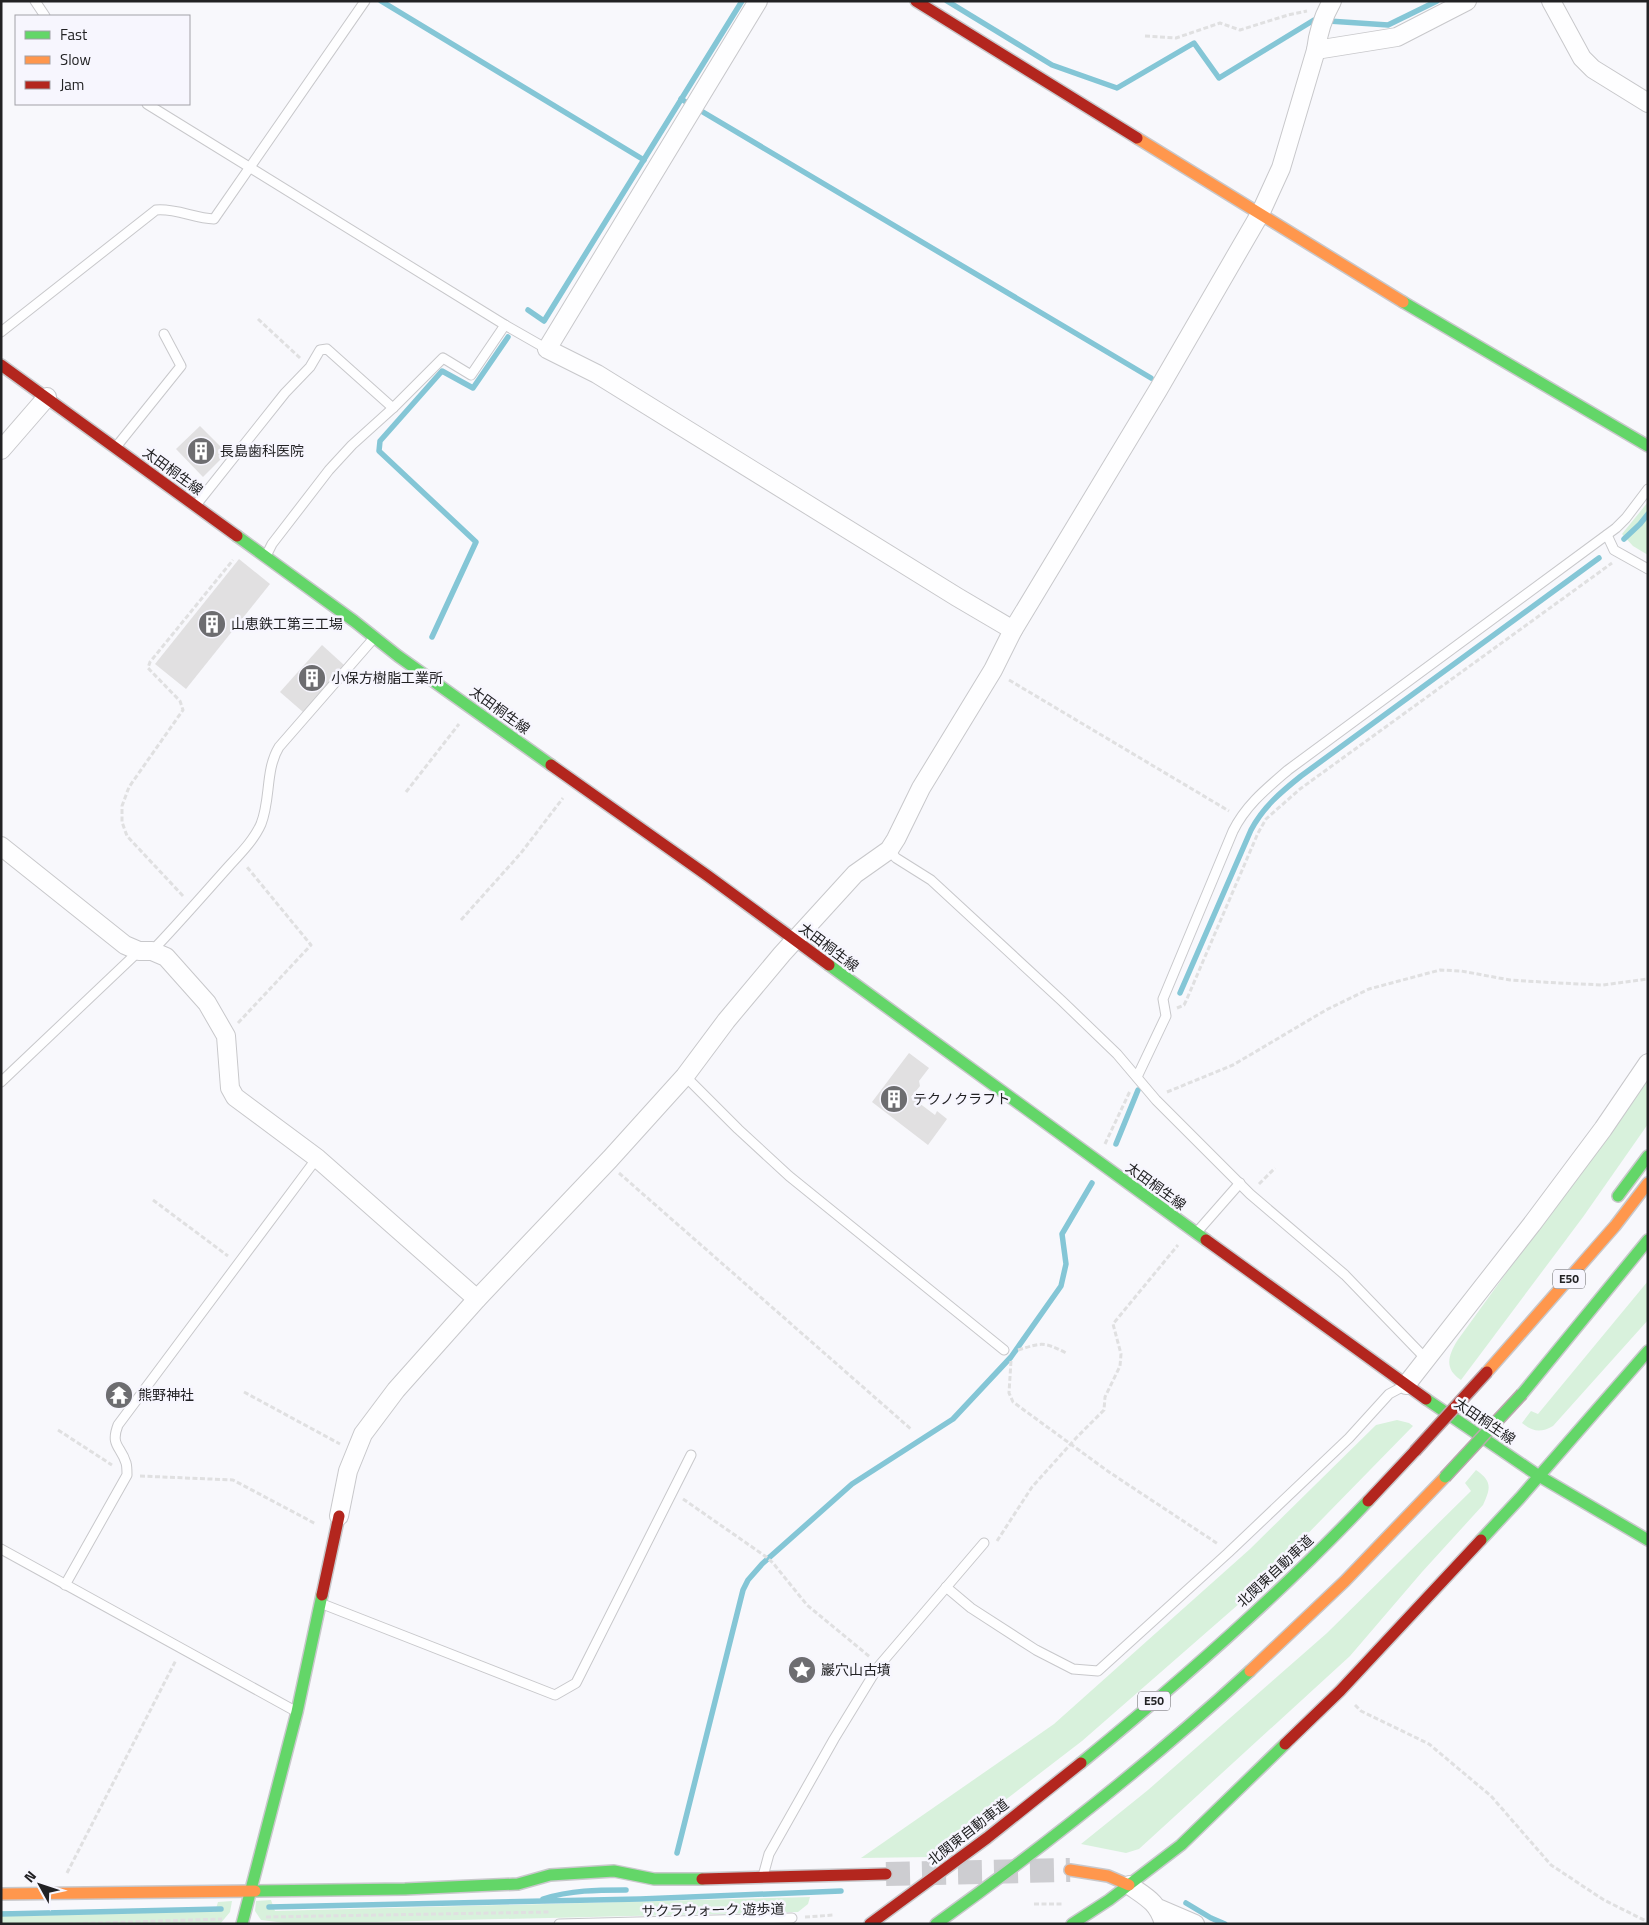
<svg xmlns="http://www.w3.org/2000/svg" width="1649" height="1925" font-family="'Titillium Web','Noto Sans JP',sans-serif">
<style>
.green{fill:#d8f1dc}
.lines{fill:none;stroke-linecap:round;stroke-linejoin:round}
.stream{stroke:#84c6d6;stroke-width:5.5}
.building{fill:#e1e0e1}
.secondary-tunnel{stroke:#cdcdd1;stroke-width:24;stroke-dasharray:24 12;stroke-linecap:butt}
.lane-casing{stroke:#c8c8cb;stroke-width:11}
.street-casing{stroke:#c8c8cb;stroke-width:20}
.fast-casing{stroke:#c8c8cb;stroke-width:14}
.slow-casing{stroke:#c8c8cb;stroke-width:14}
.jam-casing{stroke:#c8c8cb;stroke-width:14}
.path{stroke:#e0e0e1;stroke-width:3;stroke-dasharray:5 2.5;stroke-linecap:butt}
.lane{stroke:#fefeff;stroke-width:9}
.street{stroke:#fefeff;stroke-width:18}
.fast{stroke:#63d668;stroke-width:11}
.slow{stroke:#ff974d;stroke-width:11}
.jam{stroke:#b3261e;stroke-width:11}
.fast-bridge-casing{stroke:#baa8ad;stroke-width:14;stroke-linecap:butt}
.jam-bridge-casing{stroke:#baa8ad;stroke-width:14;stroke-linecap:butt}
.fast-bridge{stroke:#63d668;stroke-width:11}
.jam-bridge{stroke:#b3261e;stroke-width:11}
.labels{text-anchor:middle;stroke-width:5;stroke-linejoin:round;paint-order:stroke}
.shield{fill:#f7f6fe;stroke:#626265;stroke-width:1}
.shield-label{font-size:12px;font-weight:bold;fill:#222224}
.poi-label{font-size:14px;fill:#222224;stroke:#f7f6fe;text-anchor:start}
.street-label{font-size:14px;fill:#222224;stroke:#f7f6fe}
</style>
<rect width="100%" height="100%" fill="#f8f8fc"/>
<g class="green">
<polygon points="1648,502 1648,555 1633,546 1622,534"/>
<path d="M1648 1077V1124L1583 1217 1461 1380C1444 1369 1448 1356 1457 1341Z"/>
<path d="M1648 1281V1320L1553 1426C1541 1433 1533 1432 1522 1423L1531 1411 1538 1414Z"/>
<polygon points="1397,1420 1409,1423 1413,1426 1240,1603 1082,1741 931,1857 861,1858 1054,1724 1250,1549 1376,1425"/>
<path d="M1476 1470C1492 1481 1491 1488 1483 1505L1422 1572 1350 1656 1139 1849 1126 1853 1081 1844 1148 1790 1327 1633 1471 1491 1465 1483Z"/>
<polygon points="810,1897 808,1904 798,1912 293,1924 261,1920 255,1911 256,1901 271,1900 275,1911"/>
<polygon points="232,1901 230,1912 220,1924 1,1924 1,1911 215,1912 218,1902"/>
</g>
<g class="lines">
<g class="stream">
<polyline points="381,1 644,160"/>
<polyline points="947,1 1052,65 1117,88 1194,43 1219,78 1314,20 1388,25 1437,1"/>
<polyline points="681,99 1151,378"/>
<polyline points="528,310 544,321 742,1"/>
<polyline points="1624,539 1640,524 1648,514"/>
<polyline points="432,637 476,542 379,451 380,441 442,371 473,388 508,337"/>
<path d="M1180 993 1251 830C1263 807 1281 792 1301 776L1599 558"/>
<polyline points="1116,1144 1138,1090"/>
<polyline points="677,1853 743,1590 748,1580 762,1564 852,1484 953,1419 1011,1357 1061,1286 1066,1264 1062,1234 1092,1183"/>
<path d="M543 1899C571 1890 597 1890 626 1890"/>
<polyline points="1186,1903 1211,1918 1225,1924"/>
<polyline points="269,1907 640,1899 841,1891"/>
<polyline points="1,1914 221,1909"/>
</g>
</g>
<g class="building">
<polygon points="200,426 227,453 203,477 176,449"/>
<polygon points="239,559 270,584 186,689 155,664"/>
<polygon points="322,645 344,665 303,712 280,692"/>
<polygon points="909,1053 929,1068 919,1081 920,1086 911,1097 935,1115 937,1111 947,1119 928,1145 872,1102"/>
</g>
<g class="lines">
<polyline class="secondary-tunnel" points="886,1874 1070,1870"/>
<defs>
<g id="lane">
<polyline points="35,1 45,16"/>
<polyline points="147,104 505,325 547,349"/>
<path d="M1 332 156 210C175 208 194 218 214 219L365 1"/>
<polyline points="116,447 181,366 164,334"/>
<polyline points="196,505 285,393 310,367 320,350 327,349 393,408"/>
<polyline points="1607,535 1614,550 1648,569"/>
<polyline points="266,556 272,544 329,470 352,445 393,408 443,358 471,375 505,325"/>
<polyline points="889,850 896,858 931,880 1062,1001 1117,1054 1156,1100 1250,1194 1345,1275 1427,1360"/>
<path d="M152 951C178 924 203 895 229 866 240 854 254 840 261 824 271 799 265 770 279 747L374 638"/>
<polyline points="685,1076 738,1129 789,1176 1004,1350"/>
<path d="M1137 1077 1166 1016 1163 999 1233 831C1246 805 1266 789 1288 770L1616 528 1626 518 1648 489"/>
<polyline points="1,1082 139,951"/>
<polyline points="1197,1232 1240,1183"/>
<polyline points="1,1549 297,1712"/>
<path d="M65 1585 127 1475C127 1471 127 1466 126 1463 121 1446 110 1446 118 1425L317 1158"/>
<polyline points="946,1587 971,1608 1036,1650 1073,1669 1098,1671 1228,1553 1349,1438 1389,1394 1404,1386"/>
<polyline points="320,1603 555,1695 576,1683 691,1455"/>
<polyline points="763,1876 769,1854 834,1739 878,1667 984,1543"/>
<polyline points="559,1924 792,1918"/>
</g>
<g id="street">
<polyline points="758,1 547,349 597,374 957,597 1013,630"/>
<polyline points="1551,1 1582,58 1593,69 1648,103"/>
<polyline points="1316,50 1397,37 1467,1"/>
<polyline points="1,450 47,397"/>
<polyline points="1,846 125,945 139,951 152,951 166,957 207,1003 226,1036 230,1088 235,1097 317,1158 477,1299"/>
<polyline points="1406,1385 1532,1224 1603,1129 1648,1063"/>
<path d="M339 1516 348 1471 363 1434 396 1390 477 1299 610 1159 685 1076 726 1021 782 954 855 874 889 850 896 839 921 788 993 670 1013 630 1158 390 1260 214 1281 168 1316 50C1318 32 1323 17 1332 1"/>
<path d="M1129 1885C1146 1897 1158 1902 1164 1924"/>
<polyline points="1160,1909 1195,1924"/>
</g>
<g id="fast">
<polyline points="1403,302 1648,446"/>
<polyline points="237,536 354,621 398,656 551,765"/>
<polyline points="829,965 1206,1240"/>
<polyline points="1618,1196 1648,1156"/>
<polyline points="1522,1394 1648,1240"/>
<polyline points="1426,1399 1539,1476 1648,1540"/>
<polyline points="1481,1540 1520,1498 1648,1351"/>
<path d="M1081 1763C1181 1681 1279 1595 1368 1501"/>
<polyline points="255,1891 405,1889 518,1884 550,1875 614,1871 654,1879 702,1879"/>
<polyline points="242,1924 297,1712 322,1595"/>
<path d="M936 1924C1046 1845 1151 1762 1250 1671"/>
<polyline points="1072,1924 1109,1900 1181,1845 1285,1744"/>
</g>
<g id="slow">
<polyline points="1137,138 1403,302"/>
<polyline points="1487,1372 1615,1226 1648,1183"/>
<polyline points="1250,1671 1345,1581 1445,1477"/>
<polyline points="1070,1870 1108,1876 1129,1885"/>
<polyline points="1,1894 255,1891"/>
</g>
<g id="jam">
<polyline points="916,1 1137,138"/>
<polyline points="1,365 237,536"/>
<polyline points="551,765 708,876 829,965"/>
<polyline points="1206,1240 1426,1399"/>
<polyline points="1368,1501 1415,1451"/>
<polyline points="322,1595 339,1516"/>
<polyline points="1285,1744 1340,1691 1481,1540"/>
<polyline points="702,1879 886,1874"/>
<polyline points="870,1924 987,1838 1081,1763"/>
</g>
</defs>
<use href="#lane" class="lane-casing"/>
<use href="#street" class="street-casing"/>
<use href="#fast" class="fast-casing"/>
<use href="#slow" class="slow-casing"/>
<use href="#jam" class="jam-casing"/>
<g class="path">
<polyline points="1145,36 1176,38 1220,23 1240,30 1288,15 1307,11"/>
<polyline points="258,319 300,358"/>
<polyline points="1009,680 1229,811"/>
<polyline points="406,792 459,724"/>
<polyline points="183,896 127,836 122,822 122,806 129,787 183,710 180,701 148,668 150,662 233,560"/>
<polyline points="461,920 521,853 563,798"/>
<polyline points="1177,1008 1184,1005 1186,1001 1258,833 1266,819 1300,789 1612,563"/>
<polyline points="238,1023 311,945 247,867"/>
<polyline points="1167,1092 1233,1065 1326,1010 1369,989 1440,970 1461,971 1510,980 1558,983 1603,985 1648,979"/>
<polyline points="1105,1144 1130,1091"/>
<polyline points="619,1173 912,1430"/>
<polyline points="1259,1184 1275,1168"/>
<polyline points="153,1200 228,1256"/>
<path d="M1018 1350C1041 1343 1043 1341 1066 1353"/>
<polyline points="1011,1361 1009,1393 1013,1402 1109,1472 1218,1544"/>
<polyline points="244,1392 340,1444"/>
<polyline points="58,1430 112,1465"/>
<polyline points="140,1476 233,1480 316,1524"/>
<polyline points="683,1499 765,1556 773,1563 807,1605 870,1657"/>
<polyline points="997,1541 1032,1487 1077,1437 1104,1410 1105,1397 1120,1366 1121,1354 1113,1324 1178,1245"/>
<polyline points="1355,1705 1361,1711 1429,1744 1491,1796 1551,1865 1604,1900 1648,1922"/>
<polyline points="67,1873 176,1660"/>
<polyline points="1034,1904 1063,1904"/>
<polyline points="266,1917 550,1912"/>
<polyline points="805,1917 834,1915"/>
<polyline points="68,1924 222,1919"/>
</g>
<use href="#lane" class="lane"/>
<use href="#street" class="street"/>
<use href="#fast" class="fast"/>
<use href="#slow" class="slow"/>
<use href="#jam" class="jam"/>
<defs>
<polyline id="fast-bridge" points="1445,1477 1522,1394"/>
<polyline id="jam-bridge" points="1415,1451 1487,1372"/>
</defs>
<use href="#fast-bridge" class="fast-bridge-casing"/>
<use href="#jam-bridge" class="jam-bridge-casing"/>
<use href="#fast-bridge" class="fast-bridge"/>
<use href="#jam-bridge" class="jam-bridge"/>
</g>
<defs>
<symbol id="building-disc" viewBox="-11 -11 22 22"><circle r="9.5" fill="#6d6d70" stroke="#f7f6fe"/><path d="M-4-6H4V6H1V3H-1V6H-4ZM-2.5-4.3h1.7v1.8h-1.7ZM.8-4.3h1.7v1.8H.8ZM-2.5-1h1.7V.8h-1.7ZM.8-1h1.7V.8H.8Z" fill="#fff"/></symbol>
<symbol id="temple-disc" viewBox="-11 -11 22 22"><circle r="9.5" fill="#6d6d70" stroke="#f7f6fe"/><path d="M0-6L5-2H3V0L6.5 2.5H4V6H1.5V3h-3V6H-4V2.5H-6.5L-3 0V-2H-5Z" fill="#fff"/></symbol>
<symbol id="sight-disc" viewBox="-11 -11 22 22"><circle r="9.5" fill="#6d6d70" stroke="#f7f6fe"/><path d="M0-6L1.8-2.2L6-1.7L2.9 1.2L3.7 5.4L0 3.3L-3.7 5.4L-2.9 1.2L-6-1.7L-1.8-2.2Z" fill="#fff"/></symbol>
</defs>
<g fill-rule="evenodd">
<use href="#building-disc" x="185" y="435" width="32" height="32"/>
<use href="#building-disc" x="196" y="608" width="32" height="32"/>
<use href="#building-disc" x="296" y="662" width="32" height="32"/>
<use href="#building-disc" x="878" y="1083" width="32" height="32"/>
<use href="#temple-disc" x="103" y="1379" width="32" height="32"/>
<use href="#sight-disc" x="786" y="1654" width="32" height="32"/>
</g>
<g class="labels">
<g class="shield">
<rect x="1553" y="1269.5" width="32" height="19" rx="4"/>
<rect x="1138" y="1691.5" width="32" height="19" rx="4"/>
</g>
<g class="shield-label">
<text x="1569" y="1283">E50</text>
<text x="1154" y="1705">E50</text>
</g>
<g class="poi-label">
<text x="220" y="456">長島歯科医院</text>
<text x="231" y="629">山恵鉄工第三工場</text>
<text x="331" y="683">小保方樹脂工業所</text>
<text x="913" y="1104">テクノクラフト</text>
<text x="138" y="1400">熊野神社</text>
<text x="821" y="1675">巖穴山古墳</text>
</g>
<g class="street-label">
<text transform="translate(173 471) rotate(36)" y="5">太田桐生線</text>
<text transform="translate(500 710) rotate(36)" y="5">太田桐生線</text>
<text transform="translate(829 947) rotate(37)" y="5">太田桐生線</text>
<text transform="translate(1156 1186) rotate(36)" y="5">太田桐生線</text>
<text transform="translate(1485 1421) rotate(34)" y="5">太田桐生線</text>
<text transform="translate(1275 1571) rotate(-43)" y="5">北関東自動車道</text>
<text transform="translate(968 1832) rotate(-38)" y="5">北関東自動車道</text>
<text transform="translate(713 1910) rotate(-1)" y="5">サクラウォーク 遊歩道</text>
</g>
</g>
<rect width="1649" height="1925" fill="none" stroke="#222224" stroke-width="5"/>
<rect x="15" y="15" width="175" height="90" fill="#f7f6fe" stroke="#a2a1a7"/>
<rect x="25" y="31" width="25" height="8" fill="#63d668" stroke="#a2a1a7"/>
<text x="60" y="40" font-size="15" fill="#222224">Fast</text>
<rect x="25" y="56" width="25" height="8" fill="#ff974d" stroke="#a2a1a7"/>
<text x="60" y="65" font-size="15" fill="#222224">Slow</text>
<rect x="25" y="81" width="25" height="8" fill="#b3261e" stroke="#a2a1a7"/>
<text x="60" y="90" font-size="15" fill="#222224">Jam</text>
<g transform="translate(40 1885) rotate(310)" stroke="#f7f6fe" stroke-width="4" paint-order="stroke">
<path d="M0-4L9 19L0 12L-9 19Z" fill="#222224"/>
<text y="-8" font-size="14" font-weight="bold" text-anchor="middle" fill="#222224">N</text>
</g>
</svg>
